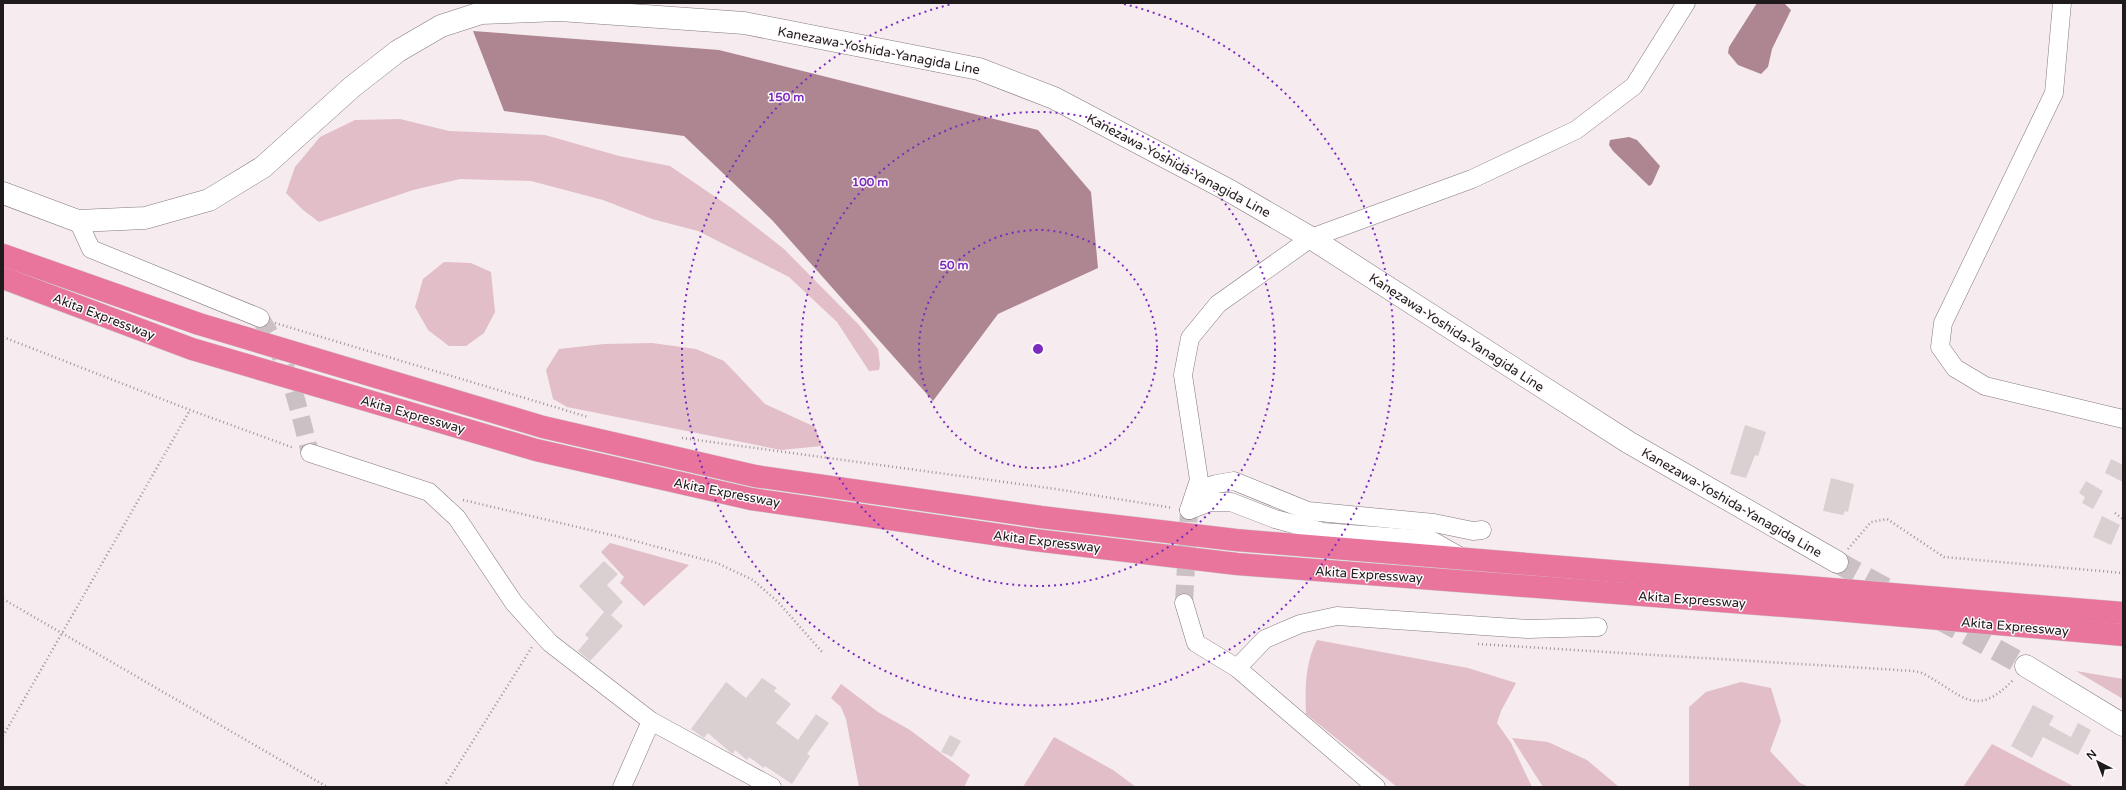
<svg xmlns="http://www.w3.org/2000/svg" width="2126" height="790" font-family="'Varela Round',sans-serif">
<style>
.green{fill:#e1bec8}
.water{fill:#ad8691}
.building{fill:#dad0d2}
.lines{fill:none;stroke-linecap:round;stroke-linejoin:round}
.street-tunnel{stroke:#cbc1c4;stroke-width:18;stroke-dasharray:18 9;stroke-linecap:butt}
.secondary-tunnel{stroke:#cbc1c4;stroke-width:22;stroke-dasharray:22 11;stroke-linecap:butt}
.street-casing{stroke:#837a7d;stroke-width:19}
.secondary-casing{stroke:#837a7d;stroke-width:23}
.highway-casing{stroke:#cecdcd;stroke-width:23}
.path{stroke:#9d9597;stroke-width:2.5;stroke-dasharray:1 3;stroke-linecap:butt}
.street{stroke:#fff;stroke-width:18}
.secondary{stroke:#fff;stroke-width:22}
.highway{stroke:#e9749c;stroke-width:22}
.ring{fill:none;stroke:#7b2cbf;stroke-width:2;stroke-dasharray:2 4}
.labels{text-anchor:middle;stroke-width:3;stroke-linejoin:round;paint-order:stroke}
.street-label{font-size:13px;fill:#1f1b1c;stroke:#fffafb}
.centre{fill:#7b2cbf;stroke:#fffafb;stroke-width:2}
.ring-label{font-size:12px;text-anchor:middle;font-weight:bold;fill:#7b2cbf;stroke:#fffafb;stroke-width:3;stroke-linejoin:round;paint-order:stroke}
</style>
<rect width="100%" height="100%" fill="#f6ebee"/>
<g class="green">
<polygon points="400,119 449,131 545,135 619,156 670,166 733,209 784,249 859,325 878,349 880,364 879,370 869,371 837,322 789,277 698,231 652,219 603,200 531,181 460,179 413,190 319,222 303,210 286,193 295,167 320,137 355,120"/>
<polygon points="444,262 471,263 491,272 495,312 484,333 466,346 449,346 428,330 415,307 423,279"/>
<polygon points="652,343 696,349 724,361 765,404 815,427 822,446 781,450 567,407 553,399 546,370 559,349 604,344"/>
<polygon points="610,543 689,565 644,606 620,583 624,577 601,552"/>
<path d="M1317 640 1468 668 1516 683 1501 711 1497 723 1511 743 1532 787H1397L1306 714C1305 689 1305 663 1317 640Z"/>
<polygon points="2076,671 2123,679 2123,699"/>
<polygon points="1741,682 1771,688 1781,721 1770,751 1800,783 1809,787 1689,787 1689,707 1706,692"/>
<polygon points="841,684 878,712 910,730 970,775 964,787 859,787 846,719 841,707 831,698"/>
<polygon points="1054,737 1113,770 1136,787 1023,787"/>
<polygon points="1512,738 1548,742 1587,760 1619,787 1543,787"/>
<polygon points="1992,744 2075,787 1963,787"/>
</g>
<g class="water">
<polygon points="1757,3 1784,3 1791,10 1772,49 1768,67 1761,74 1738,65 1728,53 1729,47"/>
<polygon points="473,31 719,50 1038,130 1091,192 1098,268 998,314 933,401 772,220 684,136 504,111"/>
<polygon points="1629,137 1637,140 1660,166 1652,184 1649,186 1613,151 1609,145 1610,140"/>
</g>
<g class="building">
<polygon points="1745,425 1766,432 1758,456 1755,455 1746,478 1730,474"/>
<polygon points="2111,459 2123,465 2123,482 2105,473"/>
<polygon points="1831,478 1854,484 1848,512 1845,511 1843,515 1823,511"/>
<polygon points="2086,481 2103,491 2093,509 2082,503 2085,497 2079,493"/>
<polygon points="2102,516 2120,525 2111,545 2093,537"/>
<polygon points="604,561 618,574 607,585 623,602 611,615 623,626 590,661 578,651 589,638 585,635 604,612 579,586"/>
<polygon points="762,678 777,688 774,691 791,704 776,723 798,740 816,714 829,723 807,754 810,756 792,784 765,766 764,768 749,757 747,760 735,750 733,754 730,752 708,733 704,738 691,729 726,682 746,698"/>
<polygon points="2033,705 2054,716 2049,725 2071,737 2078,723 2091,730 2078,755 2043,737 2032,758 2011,746"/>
<polygon points="950,735 961,741 952,757 941,752"/>
</g>
<g class="lines">
<g class="street-tunnel">
<path d="M260 318C288 359 298 406 310 453"/>
<polyline points="1184,603 1189,510"/>
</g>
<g class="secondary-tunnel">
<polyline points="1837,562 1897,595"/>
<polyline points="1938,618 2026,666"/>
</g>
<defs>
<g id="street">
<polyline points="2062,3 2054,93 1943,323 1940,347 1955,368 1985,386 2123,419"/>
<polyline points="78,221 91,249 260,318"/>
<polyline points="310,453 429,492 457,518 514,603 550,643 651,721 772,787"/>
<polyline points="1196,490 1216,484 1234,481 1308,511 1434,523 1473,531 1482,530"/>
<polyline points="1189,510 1199,480 1183,375 1190,338 1218,304 1311,238 1472,179 1576,130 1634,86 1686,3"/>
<polyline points="1189,510 1210,502 1231,502 1275,519 1323,532 1431,540 1463,558"/>
<polyline points="1184,603 1196,643 1237,668 1376,787"/>
<polyline points="1237,668 1265,639 1300,624 1337,616 1528,629 1598,627"/>
<polyline points="622,787 651,721"/>
</g>
<g id="secondary">
<polyline points="3,193 78,221 145,218 209,200 263,167 352,87 398,51 441,26 481,13 560,10 744,23 979,69 1054,98 1230,191 1311,238 1628,442 1837,562"/>
<polyline points="2026,666 2123,725"/>
</g>
<g id="highway">
<polyline points="3,255 199,324 543,427 755,476 1041,517 1236,540 2123,613"/>
<polyline points="3,278 192,349 536,450 751,499 1034,540 1237,564 1836,610 2123,635"/>
</g>
</defs>
<use href="#street" class="street-casing"/>
<use href="#secondary" class="secondary-casing"/>
<use href="#highway" class="highway-casing"/>
<g class="path">
<polyline points="275,323 588,417"/>
<polyline points="3,337 190,410 294,448"/>
<polyline points="682,438 1056,489 1173,508"/>
<polyline points="463,500 624,538 717,563 753,580 778,602 823,653"/>
<polyline points="2115,513 2123,519"/>
<polyline points="1848,549 1871,522 1887,519 1944,557 2123,573"/>
<polyline points="3,599 327,787"/>
<path d="M1478 644 1897 670C1905 671 1917 670 1924 674 1962 694 1975 720 2013 680"/>
<polyline points="3,736 190,410"/>
<polyline points="444,787 532,647"/>
</g>
<use href="#street" class="street"/>
<use href="#secondary" class="secondary"/>
<use href="#highway" class="highway"/>
</g>
<g class="ring">
<circle cx="1038" cy="349" r="119"/>
<circle cx="1038" cy="349" r="237"/>
<path d="M1124 4A356 356 0 1 1 952 4"/>
</g>
<g class="labels">
<g class="street-label">
<text transform="translate(879 50) rotate(11)" y="5">Kanezawa-Yoshida-Yanagida Line</text>
<text transform="translate(1179 165) rotate(28)" y="5">Kanezawa-Yoshida-Yanagida Line</text>
<text transform="translate(104 316) rotate(21)" y="5">Akita Expressway</text>
<text transform="translate(1457 332) rotate(33)" y="5">Kanezawa-Yoshida-Yanagida Line</text>
<text transform="translate(413 414) rotate(16)" y="5">Akita Expressway</text>
<text transform="translate(727 492) rotate(11)" y="5">Akita Expressway</text>
<text transform="translate(1732 502) rotate(30)" y="5">Kanezawa-Yoshida-Yanagida Line</text>
<text transform="translate(1047 541) rotate(7)" y="5">Akita Expressway</text>
<text transform="translate(1369 574) rotate(4)" y="5">Akita Expressway</text>
<text transform="translate(1692 599) rotate(4)" y="5">Akita Expressway</text>
<text transform="translate(2015 626) rotate(5)" y="5">Akita Expressway</text>
</g>
</g>
<circle cx="1038" cy="349" r="6" class="centre"/>
<g class="ring-label">
<text x="786" y="101">150 m</text>
<text x="870" y="186">100 m</text>
<text x="954" y="269">50 m</text>
</g>
<rect width="2126" height="790" fill="none" stroke="#1f1b1c" stroke-width="8"/>
<g transform="translate(2098 762) rotate(318)" stroke="#fffafb" stroke-width="3" paint-order="stroke">
<path d="M0-3L7 15L0 10L-7 15Z" fill="#1f1b1c"/>
<text y="-6" font-size="11" font-weight="bold" text-anchor="middle" fill="#1f1b1c">N</text>
</g>
</svg>
